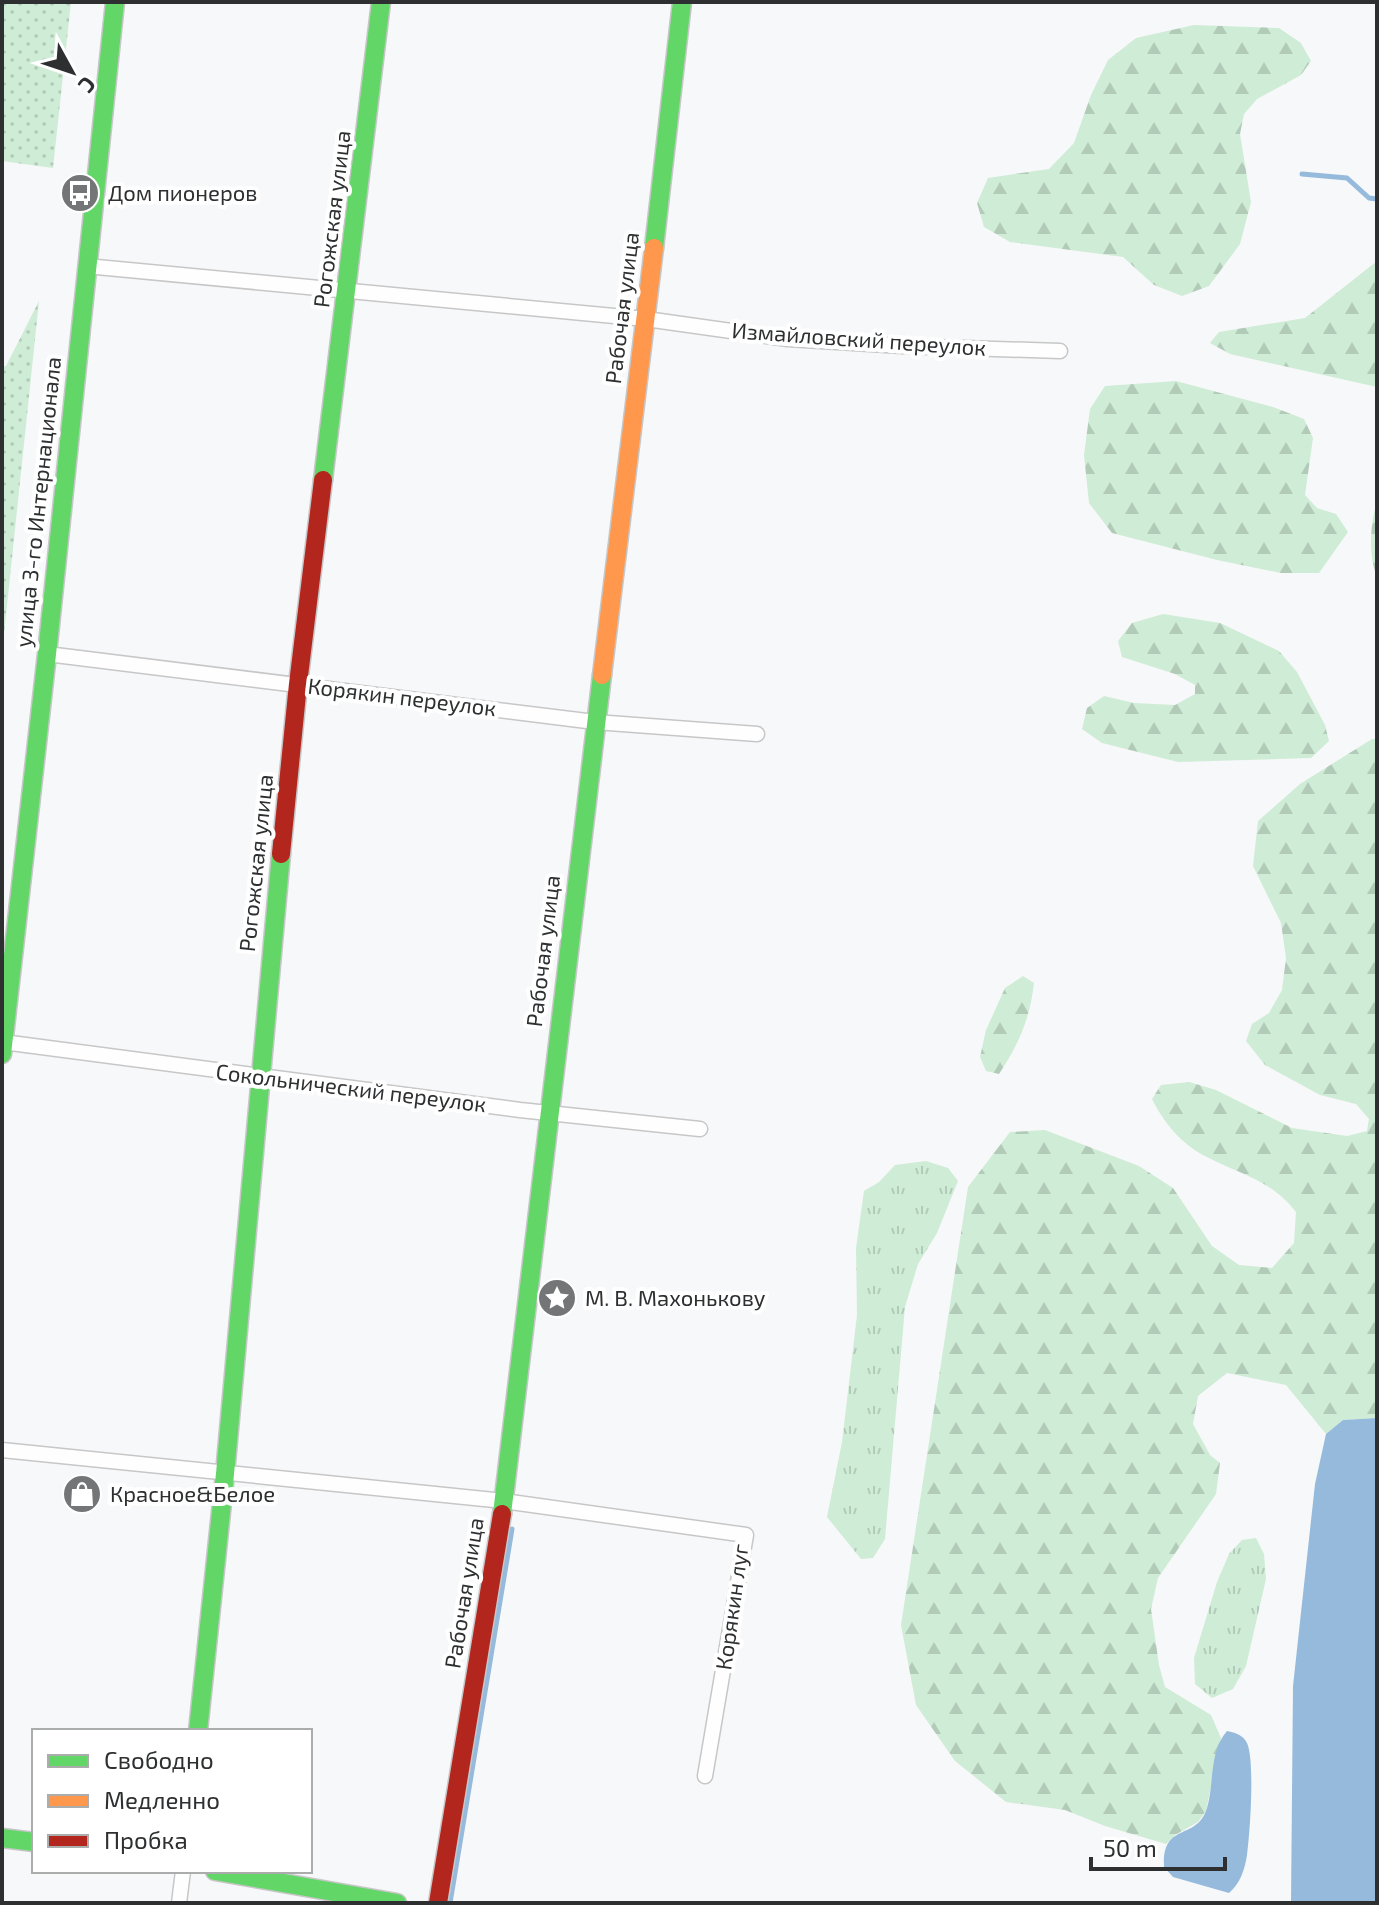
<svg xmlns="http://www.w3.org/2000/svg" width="1379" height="1905" font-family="'Exo 2',sans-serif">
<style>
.grass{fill:url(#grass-tufts)}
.forest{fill:url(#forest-firs)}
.park{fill:url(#park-dots)}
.water{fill:#96badc}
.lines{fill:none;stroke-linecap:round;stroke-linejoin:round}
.stream{stroke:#96badc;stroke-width:5}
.street-casing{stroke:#c7c7c8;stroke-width:17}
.fast-casing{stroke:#c7c7c8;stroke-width:21}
.slow-casing{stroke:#c7c7c8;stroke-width:21}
.jam-casing{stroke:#c7c7c8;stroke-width:21}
.street{stroke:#fefefe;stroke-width:14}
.fast{stroke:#63d668;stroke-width:18}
.slow{stroke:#ff974d;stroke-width:18}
.jam{stroke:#b3261e;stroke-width:18}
.labels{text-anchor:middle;stroke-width:8;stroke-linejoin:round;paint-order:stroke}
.poi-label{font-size:22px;fill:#2e2f30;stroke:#fff;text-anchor:start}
.street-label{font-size:22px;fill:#2e2f30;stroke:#fff}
</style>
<defs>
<pattern id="grass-tufts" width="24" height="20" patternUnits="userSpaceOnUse" patternTransform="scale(2)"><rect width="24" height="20" fill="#cfecd6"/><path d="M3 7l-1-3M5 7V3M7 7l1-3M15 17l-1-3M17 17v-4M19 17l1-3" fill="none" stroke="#b2cbb8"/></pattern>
<pattern id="forest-firs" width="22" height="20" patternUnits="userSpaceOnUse" patternTransform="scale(2)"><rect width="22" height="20" fill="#cfecd6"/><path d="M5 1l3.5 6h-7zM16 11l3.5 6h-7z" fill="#b2cbb8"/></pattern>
<pattern id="park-dots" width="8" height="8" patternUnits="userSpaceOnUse" patternTransform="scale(2)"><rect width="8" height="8" fill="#cfecd6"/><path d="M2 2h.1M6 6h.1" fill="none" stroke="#b2cbb8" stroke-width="1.8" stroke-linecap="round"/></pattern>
</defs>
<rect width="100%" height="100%" fill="#f7f8f9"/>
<g class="grass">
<polygon points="926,1161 948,1168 958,1181 937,1233 918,1264 905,1307 885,1539 873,1558 861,1559 827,1517 842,1442 857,1315 856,1248 864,1191 879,1182 895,1165"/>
<polygon points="1256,1538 1264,1554 1266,1579 1246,1666 1233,1689 1212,1698 1195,1684 1194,1658 1217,1582 1229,1554 1242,1540"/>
</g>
<g class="forest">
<polygon points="1194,25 1279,28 1301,43 1311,61 1301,75 1257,99 1244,114 1240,134 1251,202 1240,244 1209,286 1182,296 1154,285 1123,257 1010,242 984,227 977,203 988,178 1049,169 1074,143 1091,95 1108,60 1136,38"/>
<polygon points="1377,261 1377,387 1230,354 1210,343 1219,332 1305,318"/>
<polygon points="1176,381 1273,407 1304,419 1313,438 1305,495 1317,508 1336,514 1348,532 1319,573 1281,573 1217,560 1112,533 1089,503 1084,455 1090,409 1105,386"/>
<path d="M1377 502V576C1368 557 1370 522 1377 502Z"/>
<polygon points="1163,614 1220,623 1279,651 1297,672 1325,725 1329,741 1311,758 1178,762 1102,743 1082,729 1087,708 1104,696 1134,703 1175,705 1195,694 1195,685 1175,674 1122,657 1118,641 1132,623"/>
<path d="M1372 739H1377V1418L1343 1420 1326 1434 1286 1385 1227 1373 1198 1396 1193 1424 1210 1455 1220 1463 1216 1494 1158 1578 1151 1609 1159 1665 1165 1687 1211 1715 1221 1738 1206 1811 1198 1822 1175 1835 1166 1844 1105 1826 1065 1810 1006 1802 955 1761 916 1705 901 1625 968 1187 1010 1132 1045 1130 1139 1166 1173 1188 1212 1246 1239 1265 1272 1268 1294 1243 1296 1212C1271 1180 1242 1175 1207 1157 1182 1145 1164 1123 1152 1099L1161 1085 1189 1082 1216 1090 1292 1128 1347 1136 1367 1131 1369 1119 1356 1104 1320 1095 1265 1065 1246 1041 1252 1024 1269 1013 1282 990 1286 958 1281 923 1253 866 1258 821 1300 784Z"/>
<path d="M1023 976 1034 983C1030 1018 1019 1044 999 1074L986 1071 980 1057 986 1030 1005 988Z"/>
</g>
<g class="park">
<polygon points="2,2 71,2 53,168 2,161"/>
<polygon points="39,301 2,653 2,366 6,366"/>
</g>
<g class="water">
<polygon points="1377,1418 1377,1903 1291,1903 1293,1686 1315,1484 1326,1434 1343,1420"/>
<path d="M1227 1731C1236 1733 1243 1735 1247 1743 1255 1760 1250 1834 1247 1855 1245 1869 1240 1884 1229 1893L1173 1877 1164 1867C1162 1822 1194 1841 1206 1811 1215 1786 1208 1752 1227 1731Z"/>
</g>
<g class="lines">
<g class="stream">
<polyline points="1302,174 1347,178 1369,198 1377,199"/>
<polyline points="450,1903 512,1529"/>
</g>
<defs>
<g id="street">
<polyline points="86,266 646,319 788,339 902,346 1060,351"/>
<polyline points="47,654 595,722 757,734"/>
<polyline points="3,1042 520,1110 700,1129"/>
<polyline points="2,1450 504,1501 746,1535 705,1776"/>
<polyline points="179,1903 183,1871"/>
</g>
<g id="fast">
<polyline points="654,248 682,2"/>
<polyline points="323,480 381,2"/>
<polyline points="2,1054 47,654 115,2"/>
<polyline points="502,1514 602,675"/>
<polyline points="198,1731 225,1474 281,854"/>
<polyline points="2,1838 34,1842"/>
<polyline points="215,1871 397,1903"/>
</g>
<polyline id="slow" points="602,675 654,248"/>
<g id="jam">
<polyline points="281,854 298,684 323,480"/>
<polyline points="438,1903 502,1514"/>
</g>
</defs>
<use href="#street" class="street-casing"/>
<use href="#fast" class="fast-casing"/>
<use href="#slow" class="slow-casing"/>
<use href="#jam" class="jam-casing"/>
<use href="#street" class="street"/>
<use href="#fast" class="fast"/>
<use href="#slow" class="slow"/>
<use href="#jam" class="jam"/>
</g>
<defs>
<symbol id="bus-disc" viewBox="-11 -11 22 22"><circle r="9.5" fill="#747576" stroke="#fff"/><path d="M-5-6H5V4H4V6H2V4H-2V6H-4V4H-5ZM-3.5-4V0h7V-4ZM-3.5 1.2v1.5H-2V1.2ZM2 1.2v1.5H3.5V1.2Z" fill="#fff"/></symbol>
<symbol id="sight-disc" viewBox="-11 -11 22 22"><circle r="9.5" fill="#747576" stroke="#fff"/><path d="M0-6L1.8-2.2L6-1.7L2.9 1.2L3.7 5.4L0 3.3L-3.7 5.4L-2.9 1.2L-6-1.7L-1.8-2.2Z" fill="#fff"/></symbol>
<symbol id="shop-disc" viewBox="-11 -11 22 22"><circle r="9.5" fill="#747576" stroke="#fff"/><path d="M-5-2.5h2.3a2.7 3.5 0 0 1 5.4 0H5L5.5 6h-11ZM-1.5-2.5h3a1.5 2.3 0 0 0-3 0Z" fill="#fff"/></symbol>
</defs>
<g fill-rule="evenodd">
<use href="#bus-disc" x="58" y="171" width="44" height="44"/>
<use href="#sight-disc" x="535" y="1276" width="44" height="44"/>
<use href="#shop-disc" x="60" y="1472" width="44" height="44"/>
</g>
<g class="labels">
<g class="poi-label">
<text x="108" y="201">Дом пионеров</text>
<text x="585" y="1306">М. В. Махонькову</text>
<text x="110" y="1502">Красное&amp;Белое</text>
</g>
<g class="street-label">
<text transform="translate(332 219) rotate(-83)" y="8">Рогожская улица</text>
<text transform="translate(622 308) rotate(-83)" y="8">Рабочая улица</text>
<text transform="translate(859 339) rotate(4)" y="8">Измайловский переулок</text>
<text transform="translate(38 502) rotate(-84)" y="8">улица 3-го Интернационала</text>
<text transform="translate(402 697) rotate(7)" y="8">Корякин переулок</text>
<text transform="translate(256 863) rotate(-84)" y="8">Рогожская улица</text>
<text transform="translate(543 951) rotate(-83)" y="8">Рабочая улица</text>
<text transform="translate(351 1088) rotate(7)" y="8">Сокольнический переулок</text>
<text transform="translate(464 1593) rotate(-81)" y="8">Рабочая улица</text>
<text transform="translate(732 1607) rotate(-82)" y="8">Корякин луг</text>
</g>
</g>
<rect width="1379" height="1905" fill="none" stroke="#2e2f30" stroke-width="8"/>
<rect x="32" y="1729" width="280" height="144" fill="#ffffff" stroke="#abacac" stroke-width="2"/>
<rect x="48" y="1755" width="40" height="12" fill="#63d668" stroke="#abacac" stroke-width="2"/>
<text x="104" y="1769" font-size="24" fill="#2e2f30">Свободно</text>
<rect x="48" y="1795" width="40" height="12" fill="#ff974d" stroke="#abacac" stroke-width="2"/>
<text x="104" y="1809" font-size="24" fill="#2e2f30">Медленно</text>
<rect x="48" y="1835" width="40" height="12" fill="#b3261e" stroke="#abacac" stroke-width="2"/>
<text x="104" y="1849" font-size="24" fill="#2e2f30">Пробка</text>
<g transform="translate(72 72) rotate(130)" stroke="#ffffff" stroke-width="6" paint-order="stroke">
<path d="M0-6L14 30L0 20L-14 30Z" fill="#2e2f30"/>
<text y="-12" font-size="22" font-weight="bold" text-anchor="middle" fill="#2e2f30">С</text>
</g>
<path d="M1091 1857v12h134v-12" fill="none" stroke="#2e2f30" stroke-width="4"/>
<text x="1103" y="1857" font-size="24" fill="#2e2f30" stroke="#ffffff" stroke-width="6" paint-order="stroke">50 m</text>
</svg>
